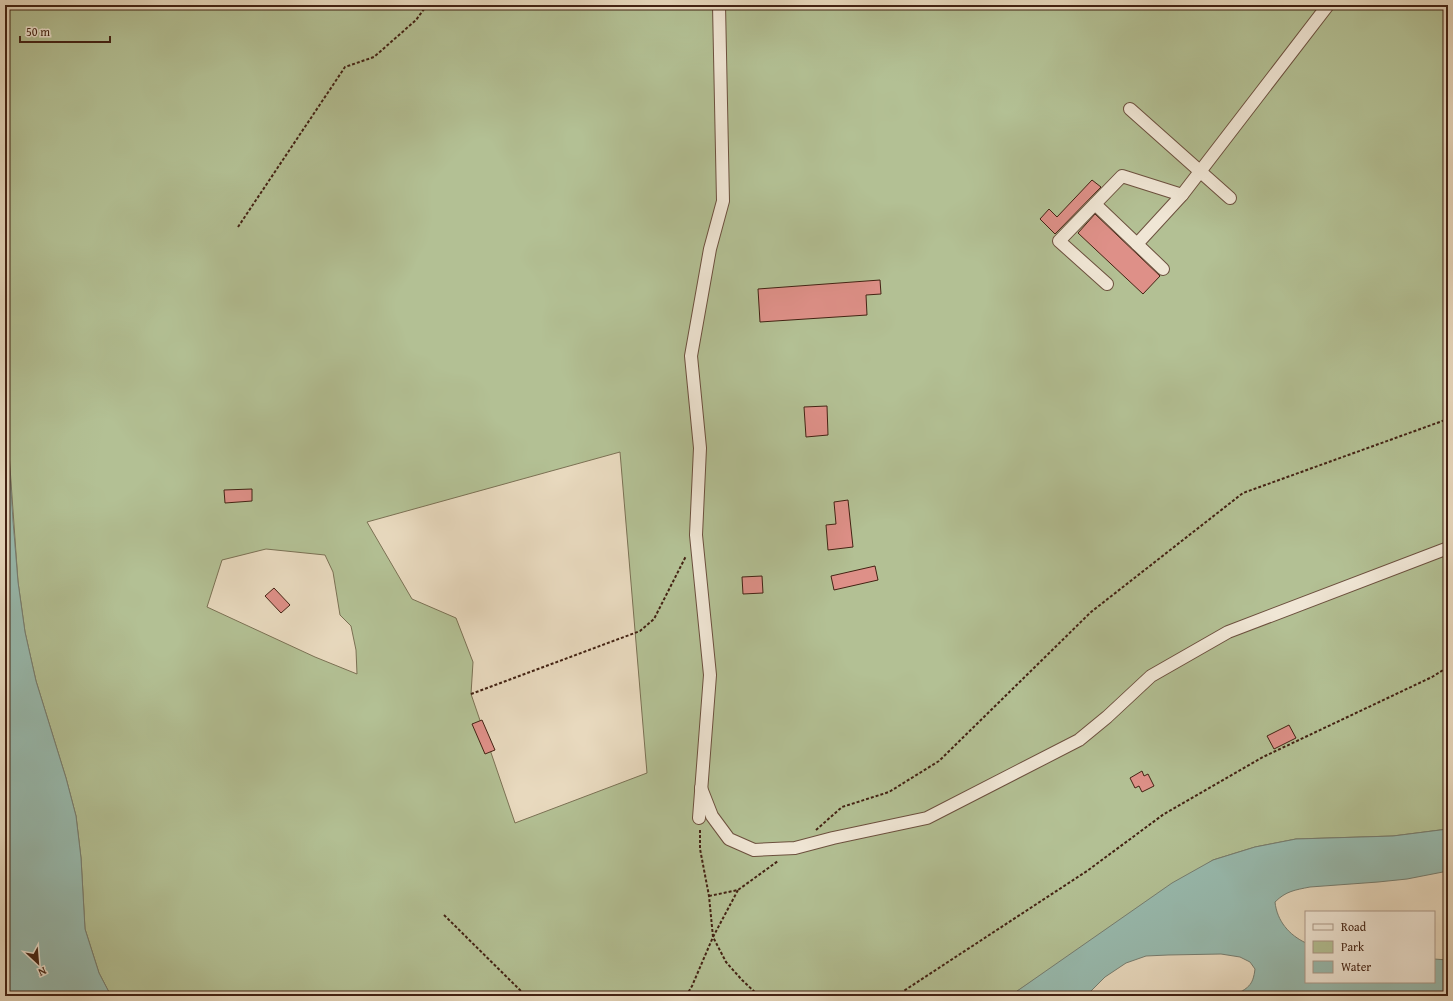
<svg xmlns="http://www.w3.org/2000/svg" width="1453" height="1001" font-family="'Gentium Book Plus',serif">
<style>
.green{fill:#b3c094;stroke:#7b7154;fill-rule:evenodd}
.water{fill:#98baae;stroke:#767d70}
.building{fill:#de9088;stroke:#432213}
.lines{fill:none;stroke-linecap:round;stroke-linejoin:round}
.minor-casing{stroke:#6c503e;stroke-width:14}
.path{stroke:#432213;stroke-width:2;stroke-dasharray:3 2;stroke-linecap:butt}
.minor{stroke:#f0e6d5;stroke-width:12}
</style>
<rect width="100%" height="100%" fill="#e8d9be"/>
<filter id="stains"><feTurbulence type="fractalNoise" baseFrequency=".005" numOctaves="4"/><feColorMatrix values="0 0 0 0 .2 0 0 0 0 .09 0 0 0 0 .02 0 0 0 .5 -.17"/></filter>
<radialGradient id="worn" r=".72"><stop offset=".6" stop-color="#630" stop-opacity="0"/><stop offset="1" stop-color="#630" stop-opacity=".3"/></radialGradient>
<path class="green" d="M5 5H1448V829L1393 836 1296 839 1255 847 1213 860 1010 996H111L99 973 85 929 81 858 76 816 66 778 36 681 25 632 18 582 6 410 5 314 8 57ZM620 452 647 773 515 823 471 694 473 662 456 618 412 599 367 522ZM266 549 325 555 333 572 340 615 351 626 356 650 357 674 315 657 207 607 222 560Z"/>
<g class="water">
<polygon points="5,5 8,57 5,314"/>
<polygon points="5,372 6,410 13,521 18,582 25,632 36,681 66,778 76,816 81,858 85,929 99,973 111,996 5,996"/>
<path d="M1448 829V871L1407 879 1378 882 1310 887C1295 890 1286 891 1275 902 1277 921 1289 935 1306 943V982H1434V959L1448 960V995L1233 996C1248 988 1253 986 1255 969L1250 962 1240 957 1221 954 1168 955 1146 956 1126 963 1105 977 1086 996H1010L1172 883 1213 860 1255 847 1296 839 1393 836Z"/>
</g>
<g class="building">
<polygon points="1092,180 1101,187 1055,234 1040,219 1049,209 1057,217"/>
<polygon points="1095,214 1160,276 1143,294 1078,233"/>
<polygon points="880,280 881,294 866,295 867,315 760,322 758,289"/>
<polygon points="827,406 828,435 806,437 804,407"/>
<polygon points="252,489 252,501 225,503 224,490"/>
<polygon points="848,500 853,547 828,550 826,525 836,524 834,502"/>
<polygon points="875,566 878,580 834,590 831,576"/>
<polygon points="762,576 763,593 743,594 742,577"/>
<polygon points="274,588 290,605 281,613 265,596"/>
<polygon points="482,720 495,750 485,754 472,724"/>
<polygon points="1289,725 1296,738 1274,749 1267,736"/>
<polygon points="1142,771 1144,776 1148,774 1154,786 1142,792 1139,786 1135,788 1130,778"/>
</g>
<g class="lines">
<defs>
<g id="minor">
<polyline points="1130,109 1230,198"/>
<polyline points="1095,204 1163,269"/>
<polyline points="1137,244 1182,195 1328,5"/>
<polyline points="1107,284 1059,241 1122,176 1182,195"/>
<polyline points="701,788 712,816 729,839 754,850 795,848 833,838 927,818 1079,740 1107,717 1151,676 1228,632 1448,548"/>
<polyline points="699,818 710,675 696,535 700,448 691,356 710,249 723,201 719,5"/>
</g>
</defs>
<use href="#minor" class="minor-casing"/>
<g class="path">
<polyline points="238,227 345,67 374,57 416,20 427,5"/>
<polyline points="471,694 640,631 654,619 686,556"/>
<polyline points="700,830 700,849 709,896 713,937 726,962 742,980 759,996"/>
<polyline points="816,830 842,807 889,792 939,761 1091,612 1243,493 1448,419"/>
<polyline points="709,896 738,890 778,861"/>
<polyline points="444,915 526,996"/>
<polyline points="686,996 692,986 713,937 738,890"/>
<polyline points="896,996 1087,871 1164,814 1263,757 1432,677 1448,667"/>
</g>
<use href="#minor" class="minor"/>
</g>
<rect width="1453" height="1001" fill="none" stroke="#e8d9be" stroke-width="20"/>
<rect x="6" y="6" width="1441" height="989" fill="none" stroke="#432213" stroke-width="2"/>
<rect x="10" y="10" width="1433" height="981" fill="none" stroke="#432213"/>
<rect x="1305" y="911" width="130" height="72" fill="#f0e6d5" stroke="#ab9887"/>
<rect x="1313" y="924" width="20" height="6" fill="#f0e6d5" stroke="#ab9887"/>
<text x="1341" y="931" font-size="12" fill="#432213">Road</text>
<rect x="1313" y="941" width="20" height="12" fill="#b3c094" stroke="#ab9887"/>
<text x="1341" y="951" font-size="12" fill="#432213">Park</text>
<rect x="1313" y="961" width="20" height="12" fill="#98baae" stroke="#ab9887"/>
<text x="1341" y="971" font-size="12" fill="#432213">Water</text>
<g transform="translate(38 963) rotate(154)" stroke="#f0e6d5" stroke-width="3" paint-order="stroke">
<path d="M0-3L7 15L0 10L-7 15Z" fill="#432213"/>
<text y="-6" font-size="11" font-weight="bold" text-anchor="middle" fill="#432213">N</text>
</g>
<path d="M20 36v6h90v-6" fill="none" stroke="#432213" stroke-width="2"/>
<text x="26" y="36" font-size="12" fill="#432213" stroke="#f0e6d5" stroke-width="3" paint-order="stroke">50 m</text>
<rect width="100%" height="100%" filter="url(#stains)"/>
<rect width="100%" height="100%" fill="url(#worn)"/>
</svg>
